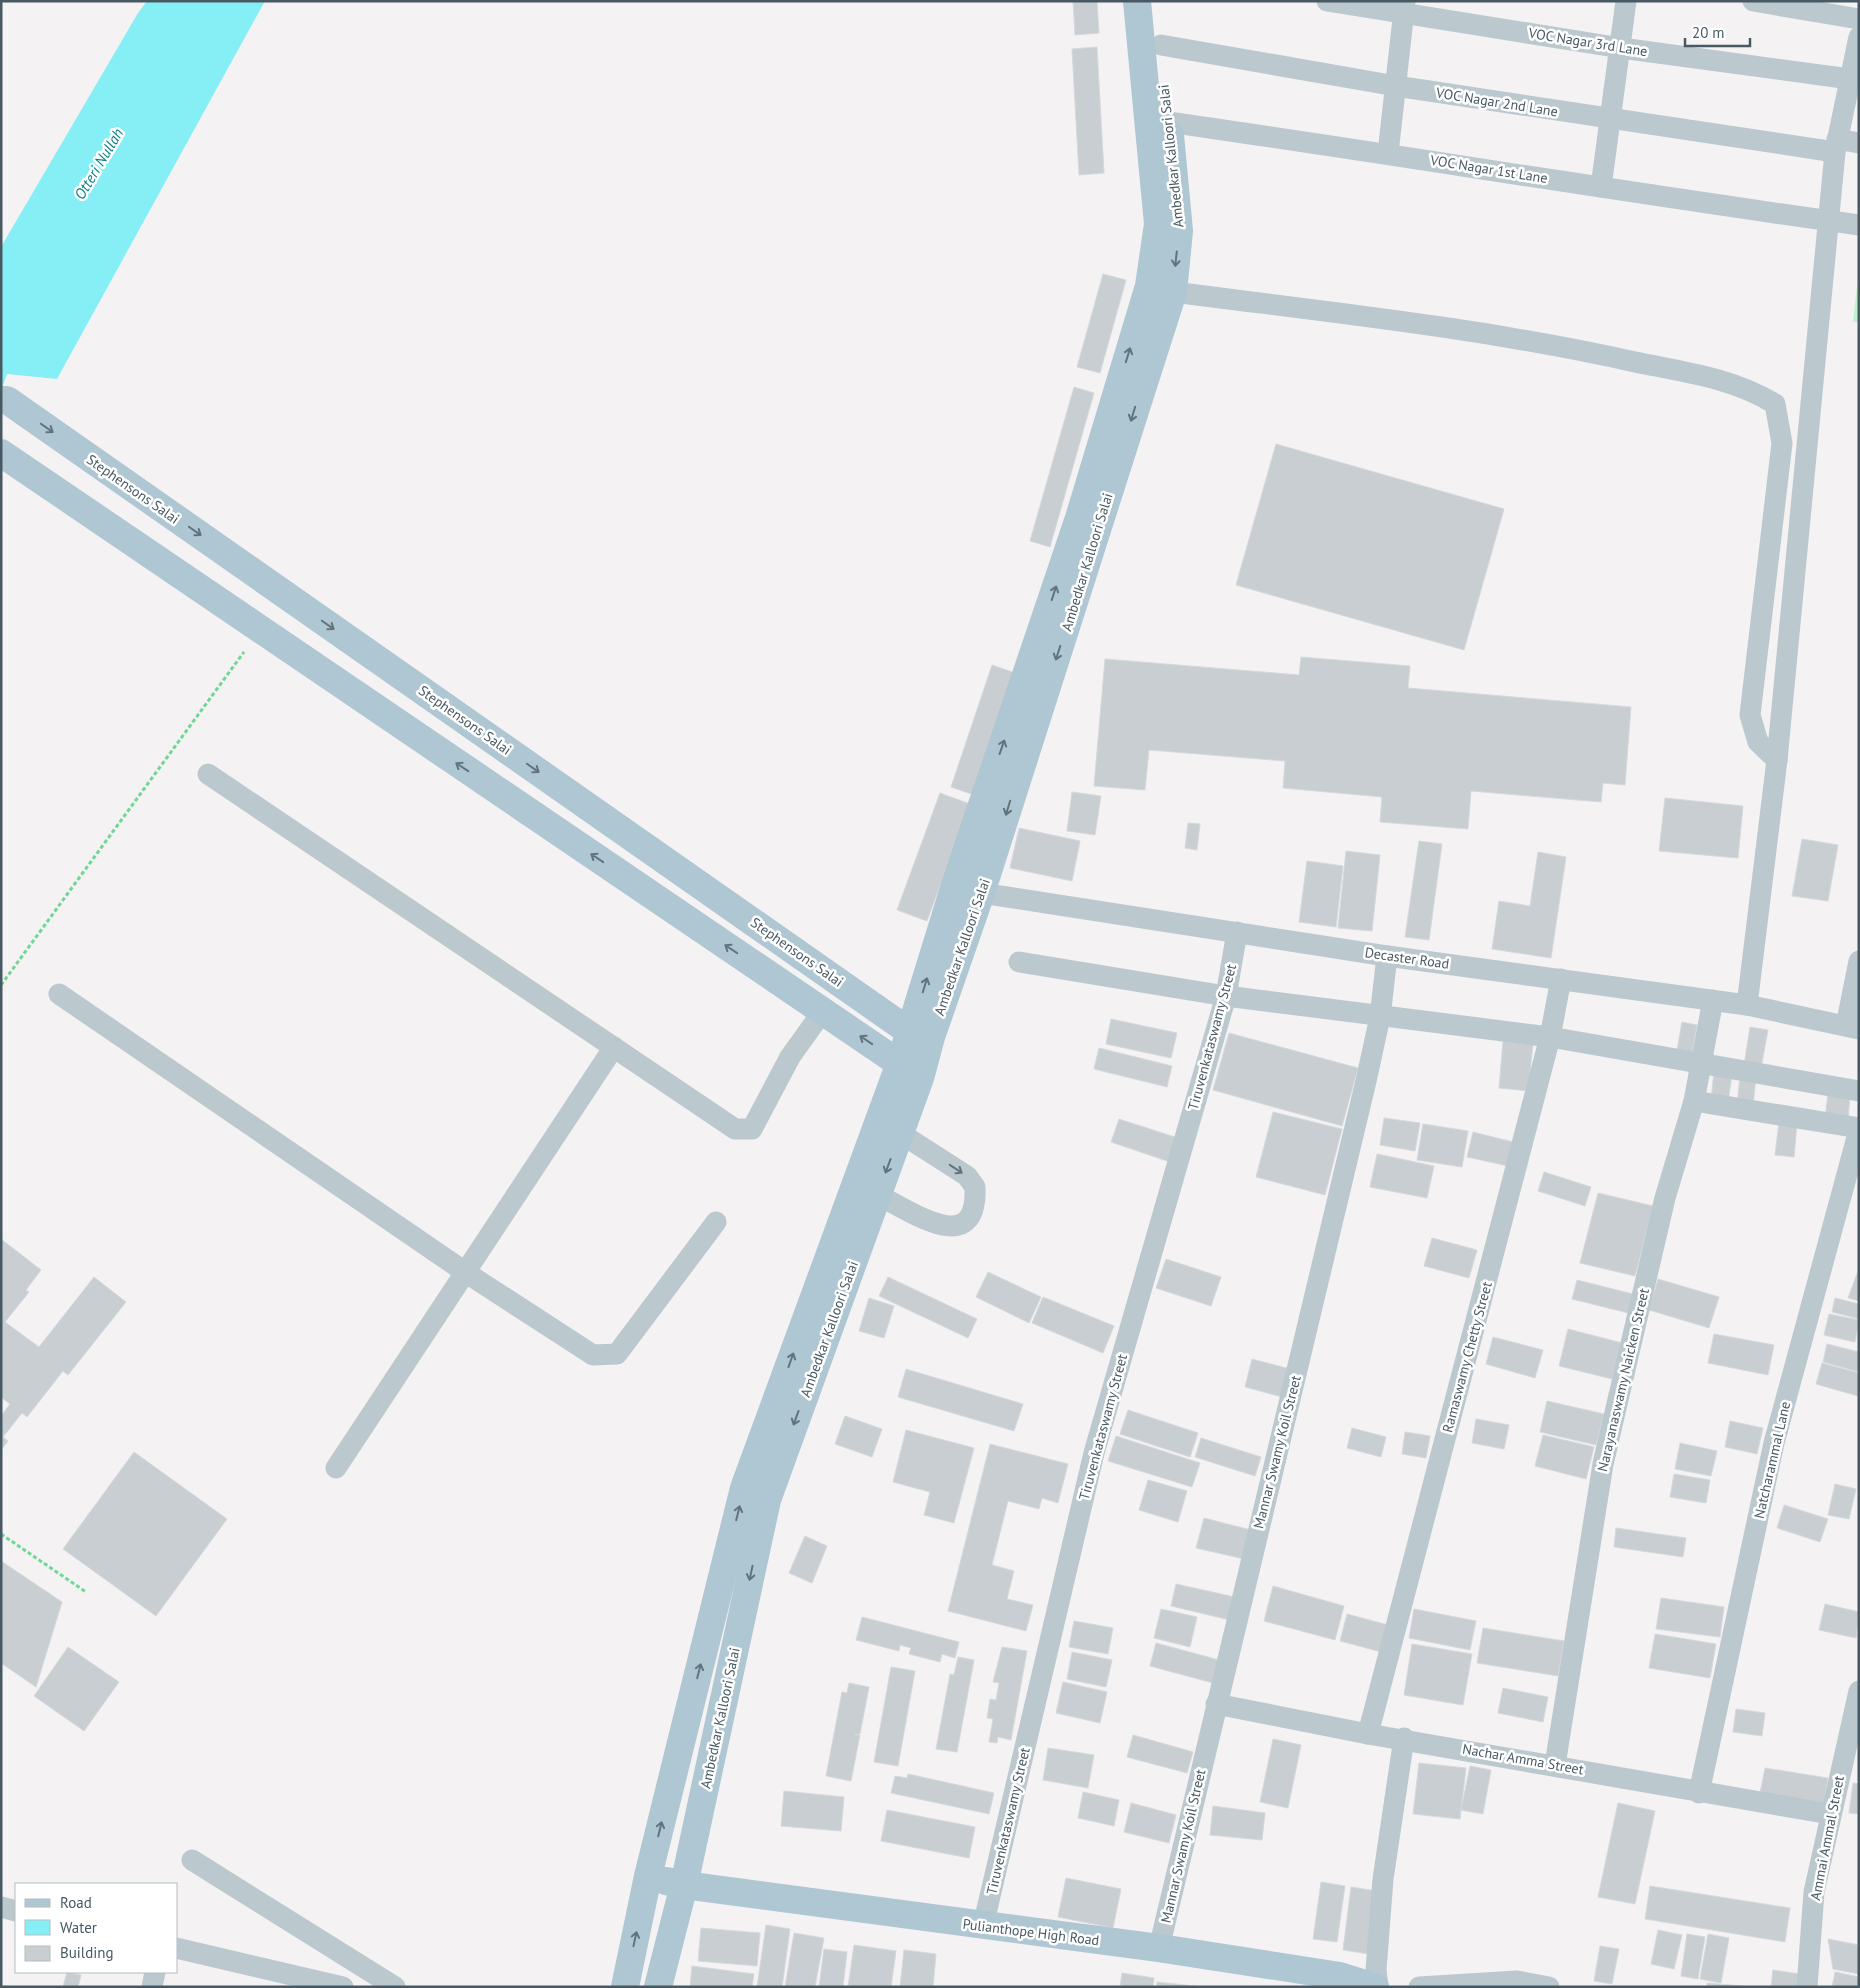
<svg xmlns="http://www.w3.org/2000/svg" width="1860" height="1988" font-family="'PT Sans',sans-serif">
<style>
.green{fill:#bdf4cb}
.water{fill:#86eff5}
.building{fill:#c8ced2;stroke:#d5d9de}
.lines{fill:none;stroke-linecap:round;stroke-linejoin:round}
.path{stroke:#71d796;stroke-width:3;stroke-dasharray:4 2.5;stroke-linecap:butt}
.minor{stroke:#bbc9cf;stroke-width:21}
.major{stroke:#afc6d3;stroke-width:28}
.oneway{stroke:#61747e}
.oneway2{stroke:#64757d}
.labels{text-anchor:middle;stroke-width:5;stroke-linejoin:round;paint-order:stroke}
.street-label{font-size:14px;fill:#475962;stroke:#fff}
.water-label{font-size:15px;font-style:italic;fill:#058089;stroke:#fff}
</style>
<rect width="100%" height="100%" fill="#f4f2f2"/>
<polygon class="green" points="1859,269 1859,322 1853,322"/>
<polygon class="water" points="147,1 265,1 57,379 7,374 1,391 1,247 138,13"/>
<g class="building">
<polygon points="1073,1 1097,1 1099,33 1075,35"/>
<polygon points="1097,47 1104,173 1079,175 1072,49"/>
<polygon points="1103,274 1126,280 1100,373 1077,367"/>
<polygon points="1074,387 1094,393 1050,547 1030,541"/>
<polygon points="1276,444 1504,509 1464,650 1236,585"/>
<polygon points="1301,657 1410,666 1408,688 1631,707 1625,785 1603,783 1601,802 1471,791 1468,829 1380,822 1382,797 1283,788 1285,761 1149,750 1145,790 1094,786 1105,659 1299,675"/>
<polygon points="992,665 1018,674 977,796 951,787"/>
<polygon points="1072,792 1101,796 1095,835 1067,831"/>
<polygon points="940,793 970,804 927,921 897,910"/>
<polygon points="1665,798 1743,806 1738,858 1659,851"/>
<polygon points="1188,823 1200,824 1197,850 1185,848"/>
<polygon points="1019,828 1080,841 1072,881 1010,868"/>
<polygon points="1802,839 1838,845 1828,901 1792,896"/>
<polygon points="1419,841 1442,844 1429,940 1405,937"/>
<polygon points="1346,851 1380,855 1372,931 1338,928"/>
<polygon points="1538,852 1566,857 1551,958 1492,949 1499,901 1530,906"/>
<polygon points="1307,861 1343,866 1336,927 1299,922"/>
<polygon points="1111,1019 1177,1033 1171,1058 1106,1044"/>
<polygon points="1682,1022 1697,1025 1691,1059 1676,1056"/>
<polygon points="1750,1027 1768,1030 1761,1068 1744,1065"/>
<polygon points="1229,1033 1358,1068 1342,1126 1213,1090"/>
<polygon points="1503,1041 1533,1044 1528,1091 1499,1088"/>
<polygon points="1099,1048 1172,1066 1167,1087 1094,1069"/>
<polygon points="1714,1071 1732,1074 1728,1103 1711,1101"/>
<polygon points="1740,1076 1756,1078 1753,1106 1737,1105"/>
<polygon points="1828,1093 1850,1095 1848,1121 1825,1119"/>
<polygon points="1273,1112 1342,1129 1325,1195 1256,1177"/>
<polygon points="1384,1118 1420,1123 1415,1151 1380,1145"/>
<polygon points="1119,1119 1178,1138 1170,1162 1111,1142"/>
<polygon points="1779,1122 1797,1124 1794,1157 1775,1155"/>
<polygon points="1423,1124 1468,1131 1462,1167 1417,1160"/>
<polygon points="1473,1132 1513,1142 1508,1166 1467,1157"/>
<polygon points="1377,1154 1434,1166 1427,1198 1370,1187"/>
<polygon points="1544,1172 1591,1187 1585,1206 1538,1191"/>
<polygon points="1598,1193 1653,1206 1635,1276 1580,1263"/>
<polygon points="1432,1238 1477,1250 1469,1278 1424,1266"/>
<polygon points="1,1239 41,1270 26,1290 29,1292 5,1322 39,1347 94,1277 126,1302 68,1375 63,1371 27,1417 22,1413 3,1437 8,1441 1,1450 1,1416 10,1404 1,1397"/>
<polygon points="1166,1259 1221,1277 1211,1306 1156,1288"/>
<polygon points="1858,1271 1859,1272 1859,1301 1848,1298"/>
<polygon points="988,1272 1041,1297 1029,1323 976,1297"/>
<polygon points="888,1277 977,1319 968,1338 879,1296"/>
<polygon points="1658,1279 1719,1297 1709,1328 1649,1310"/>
<polygon points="1577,1280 1633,1294 1628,1313 1572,1299"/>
<polygon points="1043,1297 1114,1326 1103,1353 1032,1323"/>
<polygon points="869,1298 894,1306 884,1338 859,1331"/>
<polygon points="1835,1298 1859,1304 1859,1319 1832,1312"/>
<polygon points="1829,1314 1859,1320 1855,1342 1824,1335"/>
<polygon points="1568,1329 1622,1343 1612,1379 1559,1366"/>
<polygon points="1714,1334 1774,1345 1768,1375 1708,1363"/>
<polygon points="1493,1337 1543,1350 1535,1378 1486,1364"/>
<polygon points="1827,1344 1859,1352 1859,1372 1823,1362"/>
<polygon points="1252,1359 1290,1369 1282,1397 1245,1387"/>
<polygon points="1822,1363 1859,1373 1858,1396 1816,1384"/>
<polygon points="906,1369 1023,1404 1014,1431 898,1397"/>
<polygon points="1547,1401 1604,1414 1596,1445 1540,1432"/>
<polygon points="1128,1410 1198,1433 1190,1457 1120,1434"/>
<polygon points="845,1416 882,1429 872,1457 835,1444"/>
<polygon points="1476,1419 1509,1425 1504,1449 1472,1443"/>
<polygon points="1730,1421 1763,1428 1757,1454 1725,1447"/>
<polygon points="1352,1428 1386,1437 1381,1457 1347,1448"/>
<polygon points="906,1430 974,1448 954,1523 924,1515 930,1492 893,1482"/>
<polygon points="1405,1432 1430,1436 1426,1458 1402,1454"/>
<polygon points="1543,1435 1594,1447 1586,1479 1535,1466"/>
<polygon points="1116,1436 1200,1463 1192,1487 1108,1461"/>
<polygon points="1201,1438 1261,1457 1255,1476 1195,1457"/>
<polygon points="1680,1443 1717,1451 1711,1476 1675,1469"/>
<polygon points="990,1444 1068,1464 1058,1503 1042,1498 1039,1509 1008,1501 992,1565 1014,1571 1007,1599 1033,1605 1026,1631 948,1611"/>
<polygon points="134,1452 227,1519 156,1616 63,1549"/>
<polygon points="1674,1474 1710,1480 1706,1503 1670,1497"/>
<polygon points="1148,1480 1187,1491 1178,1522 1139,1510"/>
<polygon points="1835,1484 1856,1489 1849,1519 1828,1515"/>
<polygon points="1784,1505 1828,1519 1820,1542 1777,1528"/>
<polygon points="1204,1518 1251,1530 1244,1559 1196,1548"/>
<polygon points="1616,1528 1686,1538 1683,1557 1614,1547"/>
<polygon points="805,1536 827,1546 812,1583 789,1573"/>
<polygon points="1,1561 62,1602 36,1687 1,1663"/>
<polygon points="1176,1584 1239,1598 1234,1621 1171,1606"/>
<polygon points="1273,1586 1344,1606 1335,1640 1264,1621"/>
<polygon points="1661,1598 1724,1607 1720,1637 1656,1629"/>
<polygon points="1825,1604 1859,1612 1856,1638 1819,1630"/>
<polygon points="1161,1609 1197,1617 1190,1647 1154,1638"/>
<polygon points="1414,1609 1476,1621 1470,1650 1409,1638"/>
<polygon points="1347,1614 1392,1626 1385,1653 1340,1641"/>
<polygon points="862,1617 959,1642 955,1658 942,1654 940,1662 909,1654 911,1648 900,1645 899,1651 856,1640"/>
<polygon points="1074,1621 1113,1628 1108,1654 1069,1647"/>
<polygon points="1483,1628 1564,1641 1558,1676 1477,1663"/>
<polygon points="1655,1634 1716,1644 1710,1678 1649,1668"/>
<polygon points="1156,1643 1219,1660 1213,1683 1150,1666"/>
<polygon points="1412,1644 1472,1654 1463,1705 1404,1695"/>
<polygon points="68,1647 119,1682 84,1731 34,1696"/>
<polygon points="1002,1647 1027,1651 1011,1740 998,1737 997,1743 989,1742 993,1719 987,1718 990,1699 996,1700 999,1683 993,1682"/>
<polygon points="1072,1652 1112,1660 1106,1687 1067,1679"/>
<polygon points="958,1657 974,1660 957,1752 936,1749 950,1674 954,1675"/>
<polygon points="891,1667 915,1671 898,1766 874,1762"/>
<polygon points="1063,1682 1107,1692 1100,1723 1056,1713"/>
<polygon points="849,1683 869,1687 860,1734 855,1735 860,1735 851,1781 826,1776 842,1692 847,1693"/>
<polygon points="1503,1688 1548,1697 1543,1722 1498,1713"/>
<polygon points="1736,1709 1765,1713 1762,1736 1733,1732"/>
<polygon points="1133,1735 1193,1752 1187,1773 1127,1757"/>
<polygon points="1273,1739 1301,1745 1288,1808 1260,1802"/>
<polygon points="1048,1748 1094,1755 1088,1788 1043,1780"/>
<polygon points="1419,1763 1466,1768 1460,1819 1413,1814"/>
<polygon points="1470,1766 1491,1770 1483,1814 1461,1810"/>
<polygon points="1765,1768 1828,1778 1824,1803 1760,1793"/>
<polygon points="908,1774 994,1793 989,1814 891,1793 895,1776 907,1778"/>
<polygon points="1853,1783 1859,1784 1859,1814 1849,1813"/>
<polygon points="784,1791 844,1797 841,1831 781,1826"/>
<polygon points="1083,1792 1119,1800 1114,1826 1078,1818"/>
<polygon points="1131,1803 1176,1815 1169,1843 1124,1832"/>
<polygon points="1618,1803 1655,1811 1635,1904 1598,1897"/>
<polygon points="1213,1806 1265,1813 1262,1840 1210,1835"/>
<polygon points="887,1810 975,1827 969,1858 881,1841"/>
<polygon points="1066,1878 1121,1889 1113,1928 1058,1917"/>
<polygon points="1321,1882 1345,1886 1337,1942 1313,1939"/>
<polygon points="1650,1886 1790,1908 1785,1942 1645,1919"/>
<polygon points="1351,1887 1377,1891 1369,1954 1343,1950"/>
<polygon points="766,1925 790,1929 782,1987 757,1987"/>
<polygon points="701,1928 760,1933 757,1966 698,1961"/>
<polygon points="1658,1930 1682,1935 1674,1969 1651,1964"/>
<polygon points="794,1933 824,1938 815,1987 785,1987"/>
<polygon points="1687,1934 1705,1937 1698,1979 1681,1976"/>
<polygon points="1708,1934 1729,1938 1721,1983 1700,1979"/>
<polygon points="1828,1939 1859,1945 1859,1974 1833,1969"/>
<polygon points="854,1945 896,1951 891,1987 848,1987"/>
<polygon points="1600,1946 1619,1949 1612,1984 1594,1981"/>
<polygon points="824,1949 847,1952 843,1987 819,1987"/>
<polygon points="904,1950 936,1954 933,1987 900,1987"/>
<polygon points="692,1966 754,1974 752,1987 690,1987"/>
<polygon points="1773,1970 1800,1974 1798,1987 1771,1987"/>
<polygon points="67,1972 81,1975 78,1987 63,1987"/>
<polygon points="1835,1972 1859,1977 1859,1987 1832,1987"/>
<polygon points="1122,1973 1154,1978 1153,1987 1120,1987"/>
<polygon points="1157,1982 1194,1986 1194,1987 1156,1987"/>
<polygon points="1707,1983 1743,1986 1707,1987"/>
</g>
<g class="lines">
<g class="path">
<polyline points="1,985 244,652"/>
<polyline points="1,1534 86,1592"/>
</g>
<g class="minor">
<polyline points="1327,1 1621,48 1850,79"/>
<polyline points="1753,1 1859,19"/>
<polyline points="1161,45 1396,86 1835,152"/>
<path d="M1150 124 1168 122C1399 155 1628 193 1859 225"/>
<polyline points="1837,139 1859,143"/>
<polyline points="1388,153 1405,1"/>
<polyline points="1601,187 1626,1"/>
<path d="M1173 292C1327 312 1483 328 1635 362 1684 372 1733 378 1775 404L1782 443 1750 715 1758 742 1777 760"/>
<polyline points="208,774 735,1129 752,1129 790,1057 823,1011"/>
<polyline points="968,887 981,893 1387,956 1747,1005 1859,1029"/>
<polyline points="1019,962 1226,996 1550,1037 1859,1091"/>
<polyline points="59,994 465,1272 593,1355 617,1354 716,1222"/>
<polyline points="1747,1005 1777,760 1835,152 1859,37"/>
<polyline points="1846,1026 1859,961"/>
<polyline points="1694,1101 1859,1128"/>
<path d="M878 1195C911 1211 978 1260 975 1187L967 1176 900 1133"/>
<polyline points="336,1468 614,1047"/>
<polyline points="1216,1704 1368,1734 1830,1814"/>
<polyline points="1368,1734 1550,1037 1561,979"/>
<polyline points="1555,1765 1603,1464 1665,1198 1694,1101 1713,1000"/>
<polyline points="1699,1793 1774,1443 1859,1130"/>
<polyline points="192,1860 395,1987"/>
<polyline points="1,1907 16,1911"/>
<polyline points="983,1926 1094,1453 1226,996 1237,932"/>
<polyline points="176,1948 343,1987"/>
<polyline points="1159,1948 1366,1081 1380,1017 1387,956"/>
<polyline points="152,1987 155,1972"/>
<polyline points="1378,1987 1376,1970 1383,1879 1404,1738"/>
<polyline points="1419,1987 1517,1981 1549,1987"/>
<polyline points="1807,1987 1814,1892 1859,1691"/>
</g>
<g class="major">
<polyline points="1,400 7,400 910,1032 927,1036"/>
<polyline points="1,453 915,1074"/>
<polyline points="666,1881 684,1885 1159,1948 1340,1976 1375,1987"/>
<polyline points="625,1987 648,1876 744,1488 900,1063 956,882 1079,518 1149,286 1158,224 1137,1"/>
<polyline points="658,1987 684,1885 767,1500 920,1078 931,1037 981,893 1173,292 1179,231 1170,135"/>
</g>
</g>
<defs><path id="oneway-shaft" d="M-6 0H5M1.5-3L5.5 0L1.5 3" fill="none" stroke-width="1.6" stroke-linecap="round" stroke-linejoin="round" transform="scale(1.25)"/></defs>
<g class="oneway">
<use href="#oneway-shaft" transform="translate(1176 259) rotate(96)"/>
<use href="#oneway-shaft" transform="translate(1128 355) rotate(-73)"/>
<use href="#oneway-shaft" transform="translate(1133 414) rotate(107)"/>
<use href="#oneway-shaft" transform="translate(47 428) rotate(35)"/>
<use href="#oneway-shaft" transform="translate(195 531) rotate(35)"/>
<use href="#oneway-shaft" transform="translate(1054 593) rotate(-72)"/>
<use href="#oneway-shaft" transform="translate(328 625) rotate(35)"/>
<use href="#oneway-shaft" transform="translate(1058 653) rotate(108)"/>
<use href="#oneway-shaft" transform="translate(1002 747) rotate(-71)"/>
<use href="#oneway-shaft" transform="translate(462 767) rotate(-146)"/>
<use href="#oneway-shaft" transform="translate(533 768) rotate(35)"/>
<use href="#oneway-shaft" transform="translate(1008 808) rotate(107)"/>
<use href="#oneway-shaft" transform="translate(597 858) rotate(-146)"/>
<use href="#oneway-shaft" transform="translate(731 949) rotate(-146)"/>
<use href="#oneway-shaft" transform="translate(925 985) rotate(-73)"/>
<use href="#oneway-shaft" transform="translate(866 1040) rotate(-146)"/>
<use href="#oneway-shaft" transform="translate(888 1166) rotate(110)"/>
<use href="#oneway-shaft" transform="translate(791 1360) rotate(-70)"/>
<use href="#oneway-shaft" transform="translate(796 1418) rotate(110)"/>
<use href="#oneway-shaft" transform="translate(738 1513) rotate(-76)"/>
<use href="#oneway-shaft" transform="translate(751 1573) rotate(102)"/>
<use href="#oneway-shaft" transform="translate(699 1671) rotate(-76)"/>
<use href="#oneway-shaft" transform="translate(660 1829) rotate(-76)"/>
<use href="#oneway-shaft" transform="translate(635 1939) rotate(-78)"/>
</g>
<use class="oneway2" href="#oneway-shaft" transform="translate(956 1169) rotate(33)"/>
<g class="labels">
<g class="street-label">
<text transform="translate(1588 42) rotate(9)" y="5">VOC Nagar 3rd Lane</text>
<text transform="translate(1497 102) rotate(9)" y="5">VOC Nagar 2nd Lane</text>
<text transform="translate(1171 156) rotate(-96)" y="5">Ambedkar Kalloori Salai</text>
<text transform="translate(1489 169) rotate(9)" y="5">VOC Nagar 1st Lane</text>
<text transform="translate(133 489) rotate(35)" y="5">Stephensons Salai</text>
<text transform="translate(1087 562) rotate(-73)" y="5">Ambedkar Kalloori Salai</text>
<text transform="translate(465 720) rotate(35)" y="5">Stephensons Salai</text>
<text transform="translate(962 947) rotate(-71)" y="5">Ambedkar Kalloori Salai</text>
<text transform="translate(797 952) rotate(35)" y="5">Stephensons Salai</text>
<text transform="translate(1407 958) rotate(8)" y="5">Decaster Road</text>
<text transform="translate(1212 1037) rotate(-75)" y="5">Tiruvenkataswamy Street</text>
<text transform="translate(829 1329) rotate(-70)" y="5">Ambedkar Kalloori Salai</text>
<text transform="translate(1467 1357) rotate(-75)" y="5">Ramaswamy Chetty Street</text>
<text transform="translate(1623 1380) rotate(-77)" y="5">Narayanaswamy Naicken Street</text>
<text transform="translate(1103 1427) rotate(-75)" y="5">Tiruvenkataswamy Street</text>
<text transform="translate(1277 1452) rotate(-76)" y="5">Mannar Swamy Koil Street</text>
<text transform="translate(1772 1460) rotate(-77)" y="5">Natcharammal Lane</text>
<text transform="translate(720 1718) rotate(-78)" y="5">Ambedkar Kalloori Salai</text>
<text transform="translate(1523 1759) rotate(10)" y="5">Nachar Amma Street</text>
<text transform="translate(1008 1821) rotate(-77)" y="5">Tiruvenkataswamy Street</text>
<text transform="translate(1827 1838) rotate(-79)" y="5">Ammai Ammal Street</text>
<text transform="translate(1183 1846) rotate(-77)" y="5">Mannar Swamy Koil Street</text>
<text transform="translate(1031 1932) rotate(7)" y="5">Pulianthope High Road</text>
</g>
<g class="water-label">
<text transform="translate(99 164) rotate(-59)" y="5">Otteri Nullah</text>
</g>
</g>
<rect width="1860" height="1988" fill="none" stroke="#475962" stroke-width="5"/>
<rect x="15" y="1883" width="162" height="90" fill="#ffffff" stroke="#b5bdc0"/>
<rect x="25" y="1899" width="25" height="8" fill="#afc6d3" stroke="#b5bdc0"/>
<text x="60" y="1908" font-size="15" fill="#475962">Road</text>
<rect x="25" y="1920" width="25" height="15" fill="#86eff5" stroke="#b5bdc0"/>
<text x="60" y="1933" font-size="15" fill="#475962">Water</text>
<rect x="25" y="1946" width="25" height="15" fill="#c8ced2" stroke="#b5bdc0"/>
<text x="60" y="1958" font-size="15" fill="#475962">Building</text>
<path d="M1685 38v8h65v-8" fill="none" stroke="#475962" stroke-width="2.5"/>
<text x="1692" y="38" font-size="15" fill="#475962" stroke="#ffffff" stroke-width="4" paint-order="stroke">20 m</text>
</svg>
